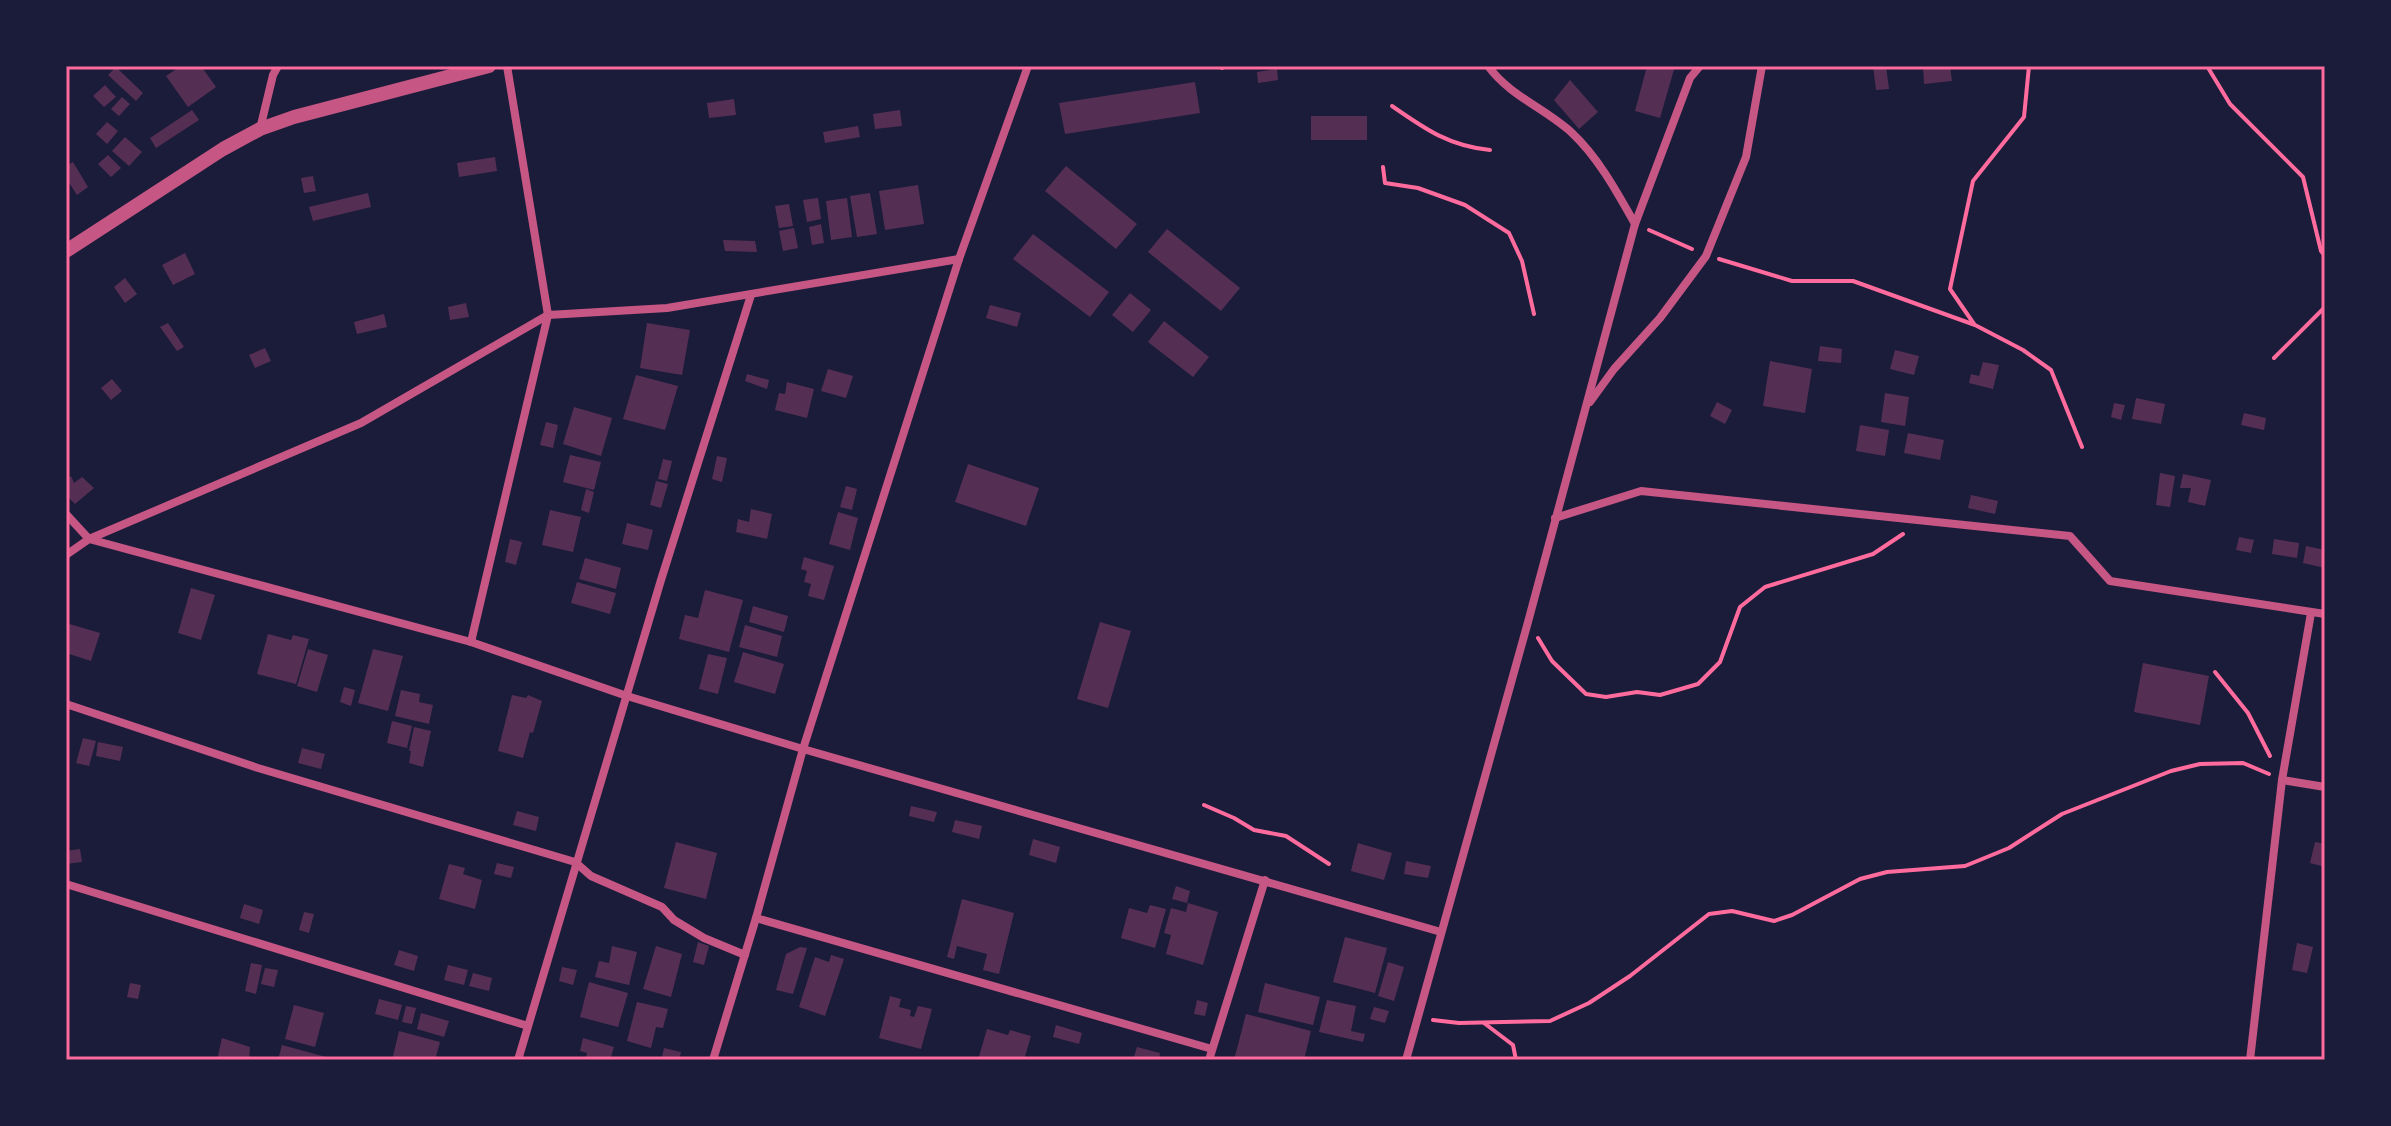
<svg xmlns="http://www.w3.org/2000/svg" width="2391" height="1126" font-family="Inter,sans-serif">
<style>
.building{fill:#542f53}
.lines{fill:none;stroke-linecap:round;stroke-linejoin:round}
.path{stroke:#ff6b9d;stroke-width:4}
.minor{stroke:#c65784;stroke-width:8}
.tertiary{stroke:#c65784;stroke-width:14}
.neatline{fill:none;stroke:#ff6b9d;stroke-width:3}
</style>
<rect width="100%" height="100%" fill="#1b1b3a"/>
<g class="building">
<polygon points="181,66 201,66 216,87 188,107 166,76"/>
<polygon points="1647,66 1675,66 1660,118 1635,111"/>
<polygon points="1873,66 1886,66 1889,89 1876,90"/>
<polygon points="1923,66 1950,66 1952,81 1924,84"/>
<polygon points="116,67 143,93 136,101 108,75"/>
<polygon points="1277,69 1278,80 1258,83 1257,72"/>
<polygon points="1570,80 1598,112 1579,129 1554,100"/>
<polygon points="1195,82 1200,113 1065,134 1059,103"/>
<polygon points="105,85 116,97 104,107 93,96"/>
<polygon points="122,97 130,104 119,116 111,109"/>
<polygon points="734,99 736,115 709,118 707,103"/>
<polygon points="192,110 199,120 156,148 150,138"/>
<polygon points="900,110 902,126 875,129 873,114"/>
<rect x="1311" y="116" width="56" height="24"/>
<polygon points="107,122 118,131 107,144 96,134"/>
<polygon points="858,126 860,137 825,143 823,132"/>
<polygon points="125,137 142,152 129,166 112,151"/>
<polygon points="108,155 121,168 111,177 98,164"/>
<polygon points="495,157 497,171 459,177 457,163"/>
<polygon points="73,162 88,187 77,195 66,178 66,166"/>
<polygon points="1066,166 1137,224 1116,249 1045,191"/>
<polygon points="313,176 316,191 304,193 301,178"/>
<polygon points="918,185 924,224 885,230 879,191"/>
<polygon points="368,193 371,207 313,221 309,207"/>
<polygon points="870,193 877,234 857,237 850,196"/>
<polygon points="818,198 821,219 807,222 803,200"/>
<polygon points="847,198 852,237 831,240 826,201"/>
<polygon points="789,204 793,226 779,228 775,206"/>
<polygon points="821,224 824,243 812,245 809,227"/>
<polygon points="794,228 798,248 783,251 779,231"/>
<polygon points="1167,229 1240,288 1221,311 1148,252"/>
<polygon points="1033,234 1109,292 1090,317 1013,259"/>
<polygon points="723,240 755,241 757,252 725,251"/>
<polygon points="185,253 195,274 173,285 162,265"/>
<polygon points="125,278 137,294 125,303 114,287"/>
<polygon points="1130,293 1151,310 1133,332 1112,315"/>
<polygon points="466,303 469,317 450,320 448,307"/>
<polygon points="990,305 1021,313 1017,327 986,318"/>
<polygon points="384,314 387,327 357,334 354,322"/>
<polygon points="1164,321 1209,357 1193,377 1148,342"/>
<polygon points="168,323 184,347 177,351 160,327"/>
<polygon points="647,323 690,330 682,375 640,368"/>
<polygon points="1820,346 1842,349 1841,363 1818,361"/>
<polygon points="265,348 271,361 255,368 249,355"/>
<polygon points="1895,350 1919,356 1914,375 1890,369"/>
<polygon points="1770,361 1812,369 1805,413 1763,406"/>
<polygon points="1983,362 1999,365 1993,389 1969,383 1971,374 1979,376"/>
<polygon points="828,369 853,376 846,398 821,391"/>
<polygon points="747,374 769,380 767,389 745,381"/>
<polygon points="636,375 678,386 665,430 623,419"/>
<polygon points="112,379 122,391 111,400 101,388"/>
<polygon points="787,382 814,389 807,418 775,410 779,393 785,394"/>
<polygon points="1885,393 1909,397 1905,426 1881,422"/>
<polygon points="2136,398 2165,404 2161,424 2132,419"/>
<polygon points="1717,402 1732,410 1725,424 1710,416"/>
<polygon points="2114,403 2125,405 2121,420 2111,417"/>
<polygon points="574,407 612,418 601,456 563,444"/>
<polygon points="2244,413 2266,418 2264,430 2241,425"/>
<polygon points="546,422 558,425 553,448 540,445"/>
<polygon points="1860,425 1889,430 1885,456 1856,451"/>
<polygon points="1908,433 1944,440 1940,460 1904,453"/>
<polygon points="570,455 601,462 594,490 563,482"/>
<polygon points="717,456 727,458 722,482 712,479"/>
<polygon points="663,459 672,461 667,481 658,479"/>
<polygon points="968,464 1039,488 1026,526 955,502"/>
<polygon points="2160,473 2175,476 2170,507 2156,505"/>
<polygon points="2183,474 2211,480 2205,506 2188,502 2191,488 2180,488"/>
<polygon points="71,476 74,483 82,477 94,488 75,504 66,495 66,481"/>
<polygon points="656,481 668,484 661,508 650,505"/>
<polygon points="846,486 857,489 852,510 840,507"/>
<polygon points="586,489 594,492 589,513 581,510"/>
<polygon points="1971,495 1998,501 1995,514 1968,508"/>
<polygon points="751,509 772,514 767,539 736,532 738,519 749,522"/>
<polygon points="550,510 581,517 573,552 542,545"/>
<polygon points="838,512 858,518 850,550 829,544"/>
<polygon points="627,523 653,530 648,550 622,544"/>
<polygon points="2239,537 2254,540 2251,553 2236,550"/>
<polygon points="510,539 522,542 516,565 505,562"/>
<polygon points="2274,539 2299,543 2297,558 2272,554"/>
<polygon points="2306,546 2325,550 2325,568 2303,563"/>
<polygon points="804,557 834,566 824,600 808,596 811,584 804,582 807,571 801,569"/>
<polygon points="585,558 621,568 616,589 579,579"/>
<polygon points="577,582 616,593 610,614 571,603"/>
<polygon points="191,588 215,595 201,640 178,633"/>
<polygon points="705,590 743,600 729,652 679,639 685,615 698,618"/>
<polygon points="753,606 788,616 784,632 749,622"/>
<polygon points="1100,622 1131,631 1108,708 1077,699"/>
<polygon points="66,623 100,633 91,661 66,653"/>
<polygon points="745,625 782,636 777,657 739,647"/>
<polygon points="268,634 291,640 293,635 309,639 296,684 257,674"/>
<polygon points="308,649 328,655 317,692 297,686"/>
<polygon points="373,649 403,656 388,711 358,703"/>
<polygon points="743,652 784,664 775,694 734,682"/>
<polygon points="708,654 727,658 718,694 699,689"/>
<polygon points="2143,663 2209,676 2200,725 2134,712"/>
<polygon points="344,687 355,690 351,706 340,702"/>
<polygon points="401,690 420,694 419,702 433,705 429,724 395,716"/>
<polygon points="512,695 526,698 528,695 542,701 533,733 530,732 523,758 498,751"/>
<polygon points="392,721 412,726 407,748 387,743"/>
<polygon points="414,727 431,731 423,767 409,763 411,751 409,751"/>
<polygon points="83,738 96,741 89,766 76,763"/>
<polygon points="98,742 123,747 120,761 96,756"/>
<polygon points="302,748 325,754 321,769 298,763"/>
<polygon points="911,806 937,812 934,822 909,816"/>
<polygon points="517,811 539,817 536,831 513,825"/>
<polygon points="955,820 982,826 979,839 952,832"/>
<polygon points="1033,839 1060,847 1056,863 1029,855"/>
<polygon points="676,842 717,853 706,899 664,888"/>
<polygon points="2315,842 2325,844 2325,867 2310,863"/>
<polygon points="1358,843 1392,853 1384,880 1351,871"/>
<polygon points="80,849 82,862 66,864 66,851"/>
<polygon points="1406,861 1431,866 1428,878 1404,874"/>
<polygon points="497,863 514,867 511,878 494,874"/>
<polygon points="449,864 465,868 463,874 482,880 475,909 439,899"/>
<polygon points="1176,886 1190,891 1187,903 1172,899"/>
<polygon points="962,899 1014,913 999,974 983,970 987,954 957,946 954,959 947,957"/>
<polygon points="1188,903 1218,912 1203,965 1166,954 1171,935 1164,933 1171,908 1186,912"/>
<polygon points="244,904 263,910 259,924 240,918"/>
<polygon points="1150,905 1166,909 1155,948 1121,938 1129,908 1147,913"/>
<polygon points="304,912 314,914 309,933 299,930"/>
<polygon points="1345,937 1387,948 1375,993 1333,982"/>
<polygon points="698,942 709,946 704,965 693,962"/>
<polygon points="2297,943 2313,947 2307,973 2292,970"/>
<polygon points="612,946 637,952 629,985 595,977 599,961 609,963"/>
<polygon points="656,946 682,954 671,997 643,989"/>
<polygon points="800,947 807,948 793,994 776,990 786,954"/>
<polygon points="399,950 418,956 414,971 394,965"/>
<polygon points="831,955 844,959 825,1016 799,1007 815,957 829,962"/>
<polygon points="1388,962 1404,967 1394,1001 1378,996"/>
<polygon points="251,963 262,965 256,994 245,991"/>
<polygon points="448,965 468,970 464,985 444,980"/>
<polygon points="562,967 577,970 573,985 559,981"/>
<polygon points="265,968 278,970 274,987 261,984"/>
<polygon points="473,973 492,978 489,991 469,986"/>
<polygon points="589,982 628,993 618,1027 580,1017"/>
<polygon points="130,983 141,985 138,999 127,997"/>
<polygon points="1265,983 1320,997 1313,1025 1258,1012"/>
<polygon points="890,996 901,999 899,1007 911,1010 910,1016 914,1017 918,1006 932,1009 921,1049 879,1038"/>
<polygon points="379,999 402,1005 398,1020 375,1014"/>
<polygon points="1197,1000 1208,1003 1205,1016 1194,1014"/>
<polygon points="1327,1000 1356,1006 1351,1031 1365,1034 1363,1042 1319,1032"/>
<polygon points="637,1002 668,1009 663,1028 656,1027 651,1048 627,1041"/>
<polygon points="294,1005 324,1013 315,1047 285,1039"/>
<polygon points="406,1006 416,1008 412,1024 402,1022"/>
<polygon points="1374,1007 1389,1011 1385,1023 1370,1019"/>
<polygon points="421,1013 449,1021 444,1037 417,1029"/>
<polygon points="1246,1014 1311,1031 1304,1060 1234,1060"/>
<polygon points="1056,1025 1082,1033 1079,1044 1053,1037"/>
<polygon points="987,1029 1008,1035 1010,1030 1031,1036 1024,1060 978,1060"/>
<polygon points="399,1031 440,1042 435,1060 392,1060"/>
<polygon points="222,1038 250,1047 249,1060 217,1060"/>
<polygon points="583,1038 614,1047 610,1060 585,1060 587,1053 580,1051"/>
<polygon points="282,1045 326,1057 325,1060 278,1060"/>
<polygon points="1137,1047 1160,1053 1159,1060 1133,1060"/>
<polygon points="664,1048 681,1052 679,1060 662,1057"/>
</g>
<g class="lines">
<g class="path">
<polyline points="1218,66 1222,68"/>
<polyline points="2207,66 2230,104 2303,177 2321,251 2325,256"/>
<path d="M1392 106C1425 129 1449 146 1490 150"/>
<polyline points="1383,167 1385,183 1418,188 1465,205 1509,233 1522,261 1534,314"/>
<polyline points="1649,230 1692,249"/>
<polyline points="1719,259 1792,281 1853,281 1975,325 2023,350 2051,370 2082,447"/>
<polyline points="1974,324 1950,289 1973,181 2024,117 2029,66"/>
<polyline points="2274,358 2325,307"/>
<polyline points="1538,638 1552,661 1586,694 1606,697 1637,692 1660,695 1698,684 1720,662 1740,607 1765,587 1873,554 1903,534"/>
<polyline points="2215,672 2248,713 2270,756"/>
<polyline points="1204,805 1234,818 1254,830 1286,836 1329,864"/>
<polyline points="1433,1020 1459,1023 1550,1021 1589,1003 1630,976 1709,914 1732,911 1774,921 1792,915 1860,879 1887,872 1965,866 2009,848 2062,814 2171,771 2200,764 2243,763 2269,774"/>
<polyline points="1484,1023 1513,1045 1516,1060"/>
</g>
<g class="minor">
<polyline points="507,66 548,315 667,308 959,259"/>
<path d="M1488 66C1509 95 1544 108 1571 132 1598 157 1617 192 1635 224"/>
<polyline points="260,129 273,75 278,66"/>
<polyline points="1590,402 1614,369 1660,318 1706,256 1746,157 1762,66"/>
<polyline points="66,514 89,539 471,642 627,696 803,749 1441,932"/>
<polyline points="1555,518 1641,491 2070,536 2110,581 2325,614"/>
<polyline points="66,555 89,539 361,423 548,315 471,642"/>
<polyline points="66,704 258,768 575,862 591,876 662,907 674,920 704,938 745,955"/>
<polyline points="2282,780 2325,787"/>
<polyline points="66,884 528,1026"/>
<polyline points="756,918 1212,1049"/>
<polyline points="518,1060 661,580 751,295"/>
<polyline points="713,1060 756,918 803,749 959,259 1028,66"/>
<polyline points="1209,1060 1265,880"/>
<polyline points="1406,1060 1528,622 1635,224 1690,78 1700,66"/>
<polyline points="2250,1060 2282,780 2311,613"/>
</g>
<polyline class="tertiary" points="66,251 223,149 260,129 294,117 489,66"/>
</g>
<rect width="2391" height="1126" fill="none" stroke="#1b1b3a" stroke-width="136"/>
<rect x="68" y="68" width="2255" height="990" class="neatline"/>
</svg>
